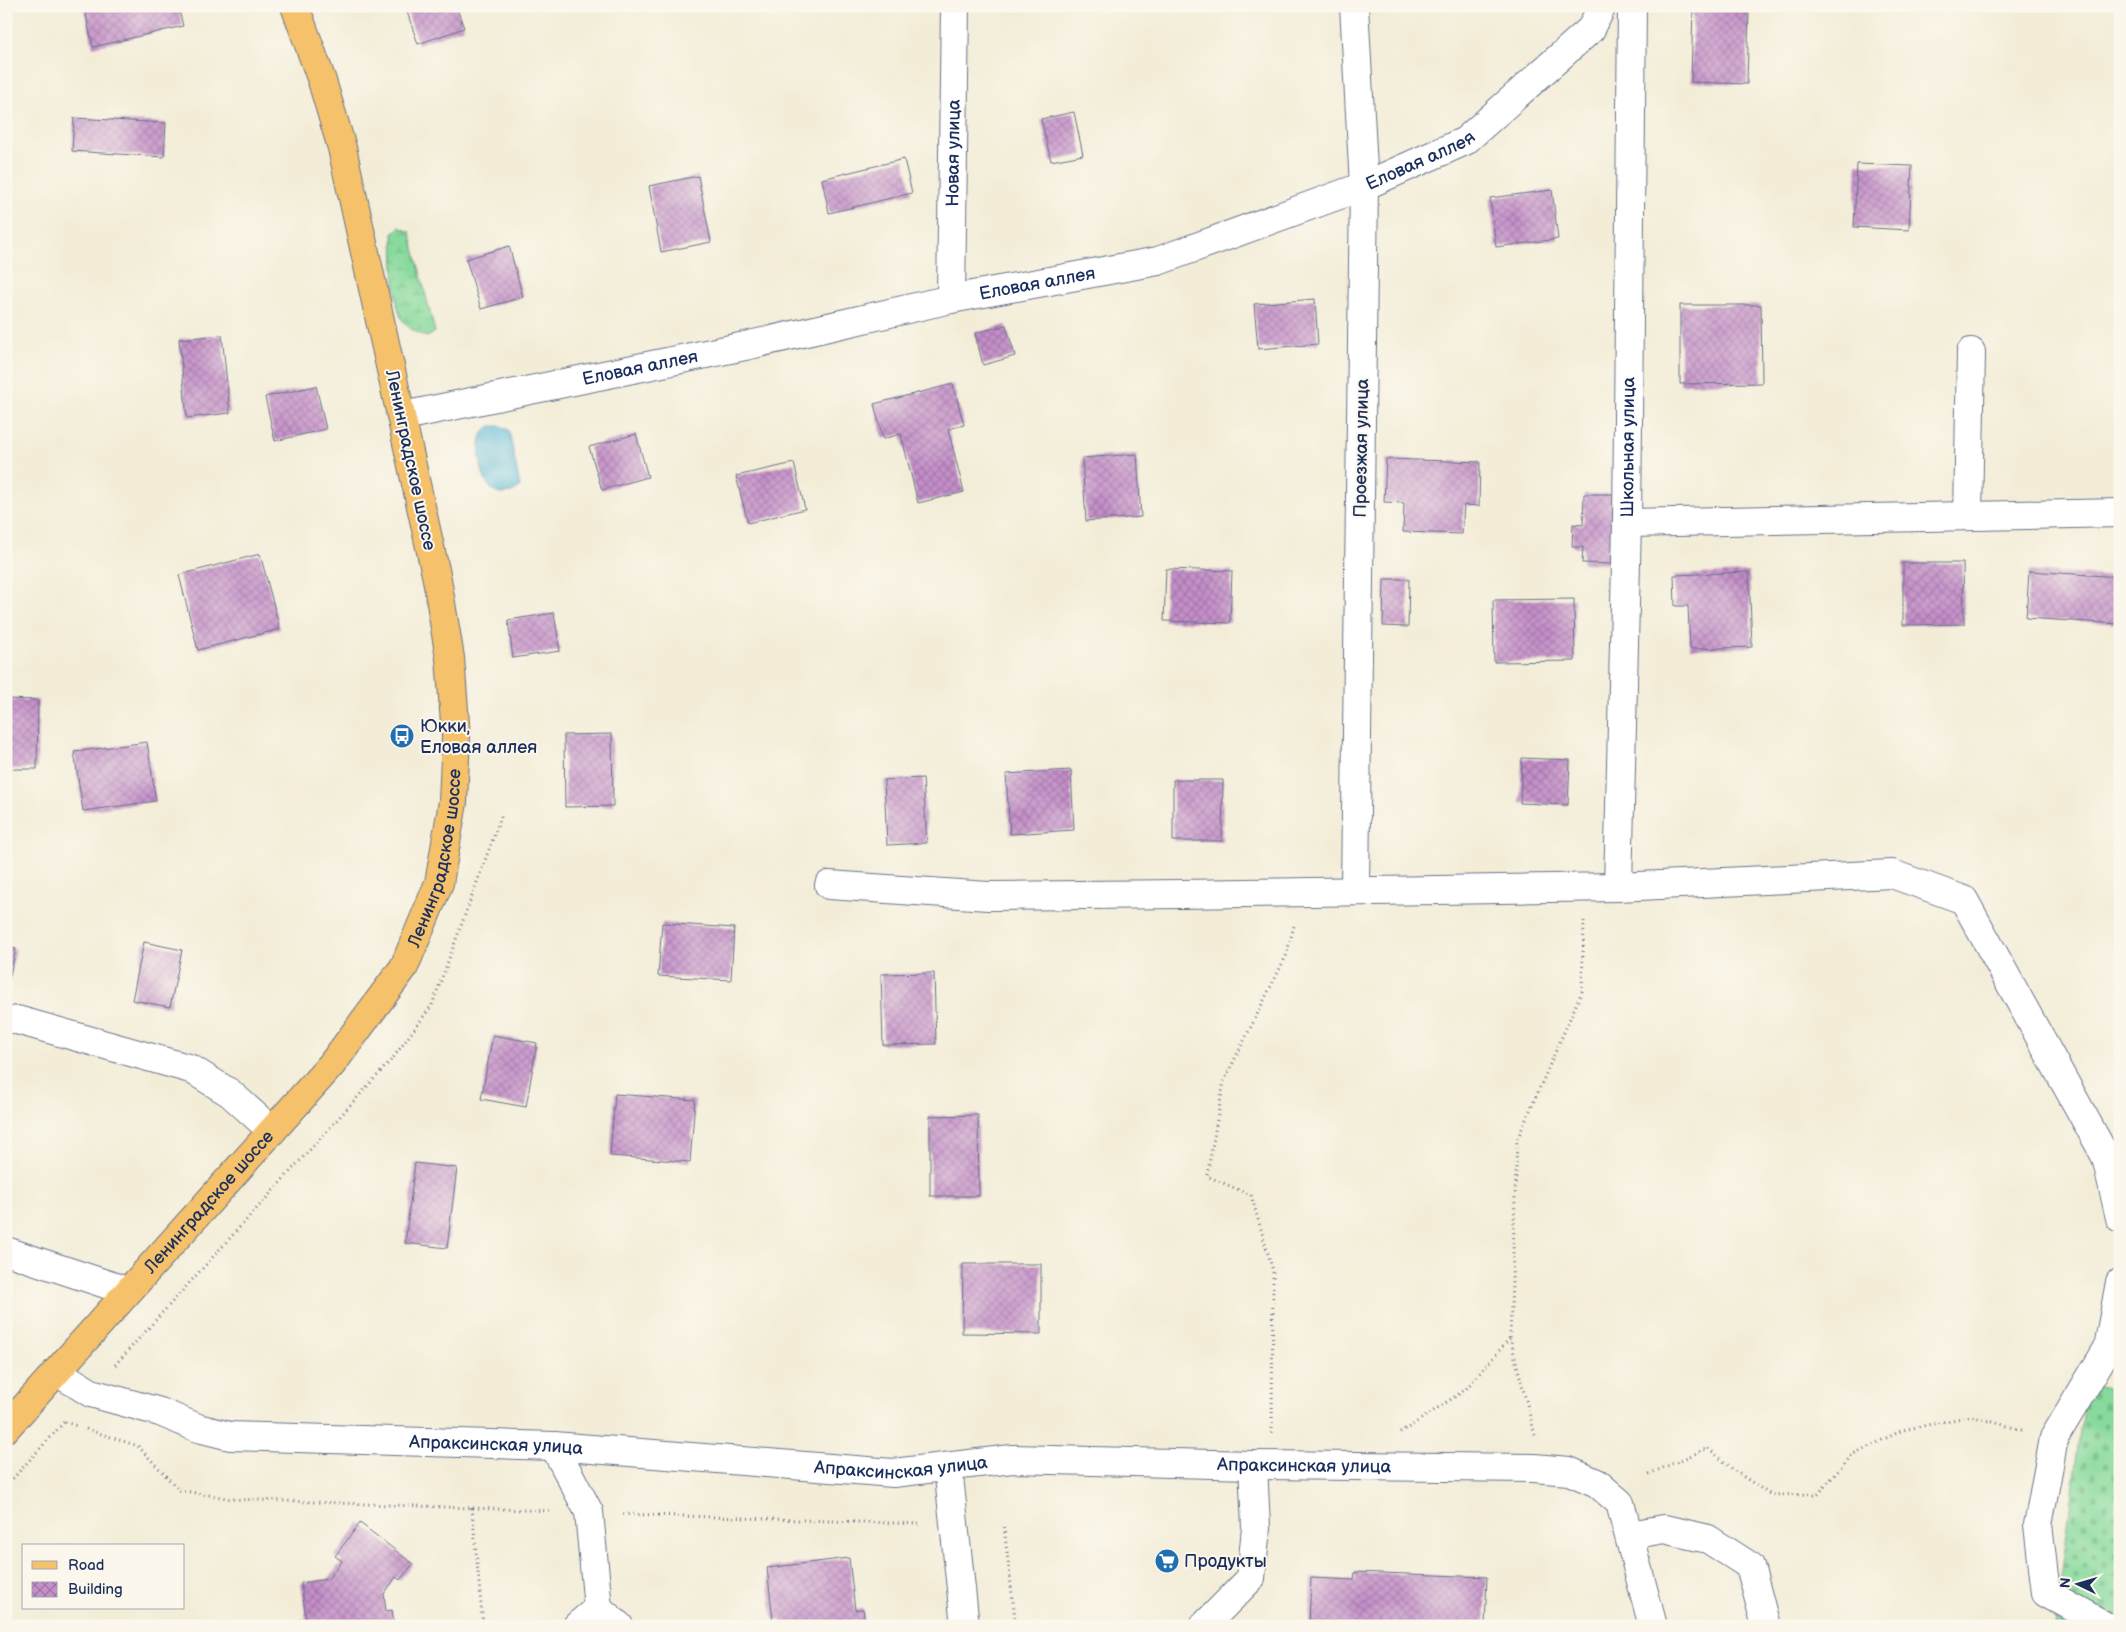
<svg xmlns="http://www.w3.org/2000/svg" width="2126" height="1632" font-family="'Balsamiq Sans',sans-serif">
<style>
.wetland{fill:url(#wetland-marsh);stroke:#51847c}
.cemetery{fill:url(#cemetery-stones);stroke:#51847c}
.water{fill:#57b7d5;stroke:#39739a}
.building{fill:url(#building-cross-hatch)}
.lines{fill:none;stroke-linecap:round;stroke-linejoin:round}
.minor-casing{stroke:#677289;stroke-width:30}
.major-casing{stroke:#677289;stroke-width:30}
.path{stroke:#677289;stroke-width:3;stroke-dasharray:1 4;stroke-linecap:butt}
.minor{stroke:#fff;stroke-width:28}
.major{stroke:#f5c16b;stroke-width:28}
.labels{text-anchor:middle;stroke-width:4;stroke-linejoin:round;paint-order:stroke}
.street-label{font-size:18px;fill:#1b2f5e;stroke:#fbf7ec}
.poi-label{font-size:18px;fill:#1b2f5e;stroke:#fbf7ec;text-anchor:start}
</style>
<defs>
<pattern id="wetland-marsh" width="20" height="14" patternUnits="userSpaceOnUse" patternTransform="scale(1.25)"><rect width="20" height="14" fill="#87da9b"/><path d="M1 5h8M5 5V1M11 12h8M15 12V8" fill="none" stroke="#74bb88"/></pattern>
<pattern id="cemetery-stones" width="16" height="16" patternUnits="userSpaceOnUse" patternTransform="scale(1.25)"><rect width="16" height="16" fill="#87da9b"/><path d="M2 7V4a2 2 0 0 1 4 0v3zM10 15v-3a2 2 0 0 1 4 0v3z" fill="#74bb88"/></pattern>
<pattern id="building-cross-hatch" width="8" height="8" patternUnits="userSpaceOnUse" patternTransform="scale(1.25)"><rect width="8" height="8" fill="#c58fc9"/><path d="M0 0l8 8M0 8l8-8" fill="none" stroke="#9f75a6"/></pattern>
</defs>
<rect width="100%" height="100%" fill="#fbf7ec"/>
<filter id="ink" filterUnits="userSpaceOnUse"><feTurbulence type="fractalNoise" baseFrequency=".02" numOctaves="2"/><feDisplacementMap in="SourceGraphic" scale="10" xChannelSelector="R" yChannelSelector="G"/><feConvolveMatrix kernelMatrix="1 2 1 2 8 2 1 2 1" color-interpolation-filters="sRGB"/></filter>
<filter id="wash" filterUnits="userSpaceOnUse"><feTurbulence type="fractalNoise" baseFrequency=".0096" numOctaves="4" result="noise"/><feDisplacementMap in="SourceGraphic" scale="20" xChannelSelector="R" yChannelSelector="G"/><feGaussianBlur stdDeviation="1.12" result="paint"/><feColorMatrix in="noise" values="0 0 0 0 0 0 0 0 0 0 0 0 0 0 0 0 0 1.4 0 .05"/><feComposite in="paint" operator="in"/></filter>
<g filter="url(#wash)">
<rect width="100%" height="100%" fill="#f3edd8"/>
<path class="wetland" d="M399 227 410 232 435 332 427 337C417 333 408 329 402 319 393 305 394 252 393 234Z"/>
<polygon class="cemetery" points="2086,1383 2120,1393 2120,1626 2055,1626"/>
<path class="water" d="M490 426H501L509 430 520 486 512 493C508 493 504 494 500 494 481 490 476 450 482 435 483 432 488 428 490 426Z"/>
<g id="blocks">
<g class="building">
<polygon points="84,6 178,6 183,26 93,47"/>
<polygon points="405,6 456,6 464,28 418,44"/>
<polygon points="1693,6 1749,6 1747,84 1691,82"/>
<polygon points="1074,112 1083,155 1051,161 1041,119"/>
<polygon points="74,118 166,123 164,157 72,151"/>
<polygon points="904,159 912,193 829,213 822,179"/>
<polygon points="1857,164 1912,166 1909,230 1854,227"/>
<polygon points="698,176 711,242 661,252 649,186"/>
<polygon points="1552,190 1558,239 1496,247 1490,198"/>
<polygon points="509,246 523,297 481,309 466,259"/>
<polygon points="1315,299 1318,344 1258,349 1254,304"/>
<polygon points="1680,305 1761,305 1762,383 1680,384"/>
<polygon points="1006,325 1015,356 983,365 975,333"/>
<polygon points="222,335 230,413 187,418 179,339"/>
<polygon points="953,384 964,425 948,429 964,492 918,503 901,434 883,439 874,404"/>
<polygon points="316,386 326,429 275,441 265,397"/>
<polygon points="636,434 648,477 602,490 589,447"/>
<polygon points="1137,454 1141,517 1086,521 1082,458"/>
<polygon points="1386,459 1480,462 1479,506 1464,505 1462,534 1403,532 1404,503 1384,502"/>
<polygon points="794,463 805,509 748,523 736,476"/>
<polygon points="1584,494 1615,494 1613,564 1582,563 1583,547 1572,547 1573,524 1583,525"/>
<polygon points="260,554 280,629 198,650 179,575"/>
<polygon points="1903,563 1963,563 1964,624 1903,625"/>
<polygon points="1166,569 1232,571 1230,623 1164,621"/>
<polygon points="2029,571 2120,577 2120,624 2026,618"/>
<polygon points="1749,572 1752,647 1690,649 1688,606 1675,606 1674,575"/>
<polygon points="1384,579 1409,579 1408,627 1383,626"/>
<polygon points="1574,599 1575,661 1494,662 1493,600"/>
<polygon points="554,613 560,651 513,658 508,620"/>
<polygon points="6,699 38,700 37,769 6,769"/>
<polygon points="612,734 613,806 565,807 564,735"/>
<polygon points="147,742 156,801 83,811 74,752"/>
<polygon points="1522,758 1570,760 1568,805 1520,803"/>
<polygon points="1071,770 1074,830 1010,834 1006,774"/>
<polygon points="923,778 927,843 887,845 884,780"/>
<polygon points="1173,780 1223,780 1222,841 1173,841"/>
<polygon points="662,923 734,928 731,980 658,976"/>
<polygon points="144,942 182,950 170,1007 132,1000"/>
<polygon points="6,946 16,949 7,988 6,988"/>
<polygon points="934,973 936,1044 883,1045 881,974"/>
<polygon points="493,1035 537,1043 526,1107 481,1099"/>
<polygon points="615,1094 695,1100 690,1162 610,1156"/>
<polygon points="978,1115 979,1196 930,1196 930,1116"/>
<polygon points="415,1163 457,1168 447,1248 405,1243"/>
<polygon points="963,1264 1041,1264 1041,1334 962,1333"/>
<polygon points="360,1523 413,1564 400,1580 396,1577 384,1594 386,1611 392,1610 394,1626 300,1626 299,1620 306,1619 301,1583 328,1579 342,1561 335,1556"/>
<polygon points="849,1558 855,1610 863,1609 865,1626 782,1626 781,1619 773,1620 767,1568"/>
<polygon points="1355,1572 1487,1577 1485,1626 1309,1626 1311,1578 1354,1580"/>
</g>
</g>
</g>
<g filter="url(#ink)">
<use href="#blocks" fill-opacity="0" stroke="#677289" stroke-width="1"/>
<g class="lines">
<defs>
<g id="minor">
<polyline points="1354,6 1364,186 1355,889"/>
<path id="s1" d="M951 299 955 6"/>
<path id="s2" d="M403 416 745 346 951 299 1158 261 1364 186 1465 141 1591 29 1602 6"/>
<polyline points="1968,516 1971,352"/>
<polyline points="1627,523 2120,513"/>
<polyline points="829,885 988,896 1181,894 1618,887 1892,874 1964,900 2106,1157 2120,1165"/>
<path id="s3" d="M1618 887 1627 523 1632 6"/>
<polyline points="17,1020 191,1069 230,1093 272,1131"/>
<polyline points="2106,1157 2120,1218"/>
<polyline points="6,1251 127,1291"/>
<path id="s4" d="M57 1372 91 1393 160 1412 198 1428 230 1436 554 1446 893 1473 1012 1459 1253 1465 1534 1468 1569 1471 1597 1483 1620 1503 1653 1626"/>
<polyline points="554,1446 589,1512 598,1608 619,1626"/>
<polyline points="948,1467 965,1626"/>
<polyline points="1630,1535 1664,1529 1708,1539 1750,1566 1766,1626"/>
<polyline points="577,1626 598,1608"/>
<polyline points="1204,1626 1251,1578 1256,1528 1253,1465"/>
<polyline points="2106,1626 2046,1593 2038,1525 2054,1438 2108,1348 2120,1282"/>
</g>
<g id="major">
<path id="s5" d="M6 1428 332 1064 404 967 439 883 453 802 456 736 450 658 437 579 342 148 322 81 295 6"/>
</g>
</defs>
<use href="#minor" class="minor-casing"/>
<use href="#major" class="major-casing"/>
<g class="path">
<polyline points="115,1365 393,1058 432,1005 502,814"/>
<polyline points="65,1422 77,1426"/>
<polyline points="86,1429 138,1446 179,1490 232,1499 552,1511"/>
<polyline points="1272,1433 1273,1271 1251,1195 1207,1176 1224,1081 1286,956 1294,926"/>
<polyline points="1400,1433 1465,1390 1510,1338"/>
<polyline points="1535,1435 1510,1338 1517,1140 1582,991 1584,921"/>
<polyline points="1649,1474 1708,1448 1735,1471 1771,1495 1818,1494 1853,1454 1903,1430 1971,1416 2022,1430"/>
<polyline points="6,1486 66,1420"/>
<polyline points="472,1508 483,1626"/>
<polyline points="623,1514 920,1524"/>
<polyline points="1004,1527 1016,1626"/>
</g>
<use href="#minor" class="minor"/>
<use href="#major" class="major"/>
</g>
</g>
<defs>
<symbol id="bus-disc" viewBox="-11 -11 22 22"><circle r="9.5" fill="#1f6fb2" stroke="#fbf7ec"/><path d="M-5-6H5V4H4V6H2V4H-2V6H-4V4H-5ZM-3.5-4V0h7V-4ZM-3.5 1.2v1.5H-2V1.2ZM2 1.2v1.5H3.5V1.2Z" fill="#fff"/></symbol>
<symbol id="supermarket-disc" viewBox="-11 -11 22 22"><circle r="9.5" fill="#1f6fb2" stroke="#fbf7ec"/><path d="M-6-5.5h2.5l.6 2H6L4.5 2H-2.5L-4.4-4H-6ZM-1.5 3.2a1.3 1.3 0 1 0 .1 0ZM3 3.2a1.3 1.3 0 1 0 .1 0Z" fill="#fff"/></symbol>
</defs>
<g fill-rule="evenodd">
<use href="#bus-disc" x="388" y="722" width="28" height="28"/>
<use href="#supermarket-disc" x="1153" y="1547" width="28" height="28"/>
</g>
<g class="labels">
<g class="street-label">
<text dy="6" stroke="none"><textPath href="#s1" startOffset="146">Новая улица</textPath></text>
<text dy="6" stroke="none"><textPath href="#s2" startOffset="1052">Еловая аллея</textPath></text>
<text dy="6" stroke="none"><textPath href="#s2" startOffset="648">Еловая аллея</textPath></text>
<text dy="6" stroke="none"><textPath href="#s2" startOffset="242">Еловая аллея</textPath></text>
<text dy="6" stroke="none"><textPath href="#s3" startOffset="440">Школьная улица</textPath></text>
<text transform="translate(1361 448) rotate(-89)" y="6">Проезжая улица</text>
<text transform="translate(411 460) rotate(78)" y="6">Ленинградское шоссе</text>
<text dy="6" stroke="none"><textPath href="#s5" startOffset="724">Ленинградское шоссе</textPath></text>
<text dy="6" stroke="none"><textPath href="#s5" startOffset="304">Ленинградское шоссе</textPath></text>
<text dy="6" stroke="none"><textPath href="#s4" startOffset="452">Апраксинская улица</textPath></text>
<text dy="6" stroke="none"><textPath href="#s4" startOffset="858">Апраксинская улица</textPath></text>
<text dy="6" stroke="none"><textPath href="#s4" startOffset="1262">Апраксинская улица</textPath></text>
</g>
<g class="poi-label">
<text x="420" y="732">Юкки,<tspan x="420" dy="21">Еловая аллея</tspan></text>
<text x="1184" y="1567">Продукты</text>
</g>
</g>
<rect width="2126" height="1632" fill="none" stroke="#fbf7ec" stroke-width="25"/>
<rect x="22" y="1544" width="162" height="65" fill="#fbf7ec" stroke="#a1a7b3"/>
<rect x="32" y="1561" width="25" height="8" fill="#f5c16b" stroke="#a1a7b3"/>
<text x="68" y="1570" font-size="15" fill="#1b2f5e">Road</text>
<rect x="32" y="1582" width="25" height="15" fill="url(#building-cross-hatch)" stroke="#a1a7b3"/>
<text x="68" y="1594" font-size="15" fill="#1b2f5e">Building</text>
<g transform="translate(2078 1584) rotate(275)" stroke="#fbf7ec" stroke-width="4" paint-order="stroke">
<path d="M0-4L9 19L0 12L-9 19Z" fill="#1b2f5e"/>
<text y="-8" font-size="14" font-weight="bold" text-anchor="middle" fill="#1b2f5e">N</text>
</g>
</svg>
